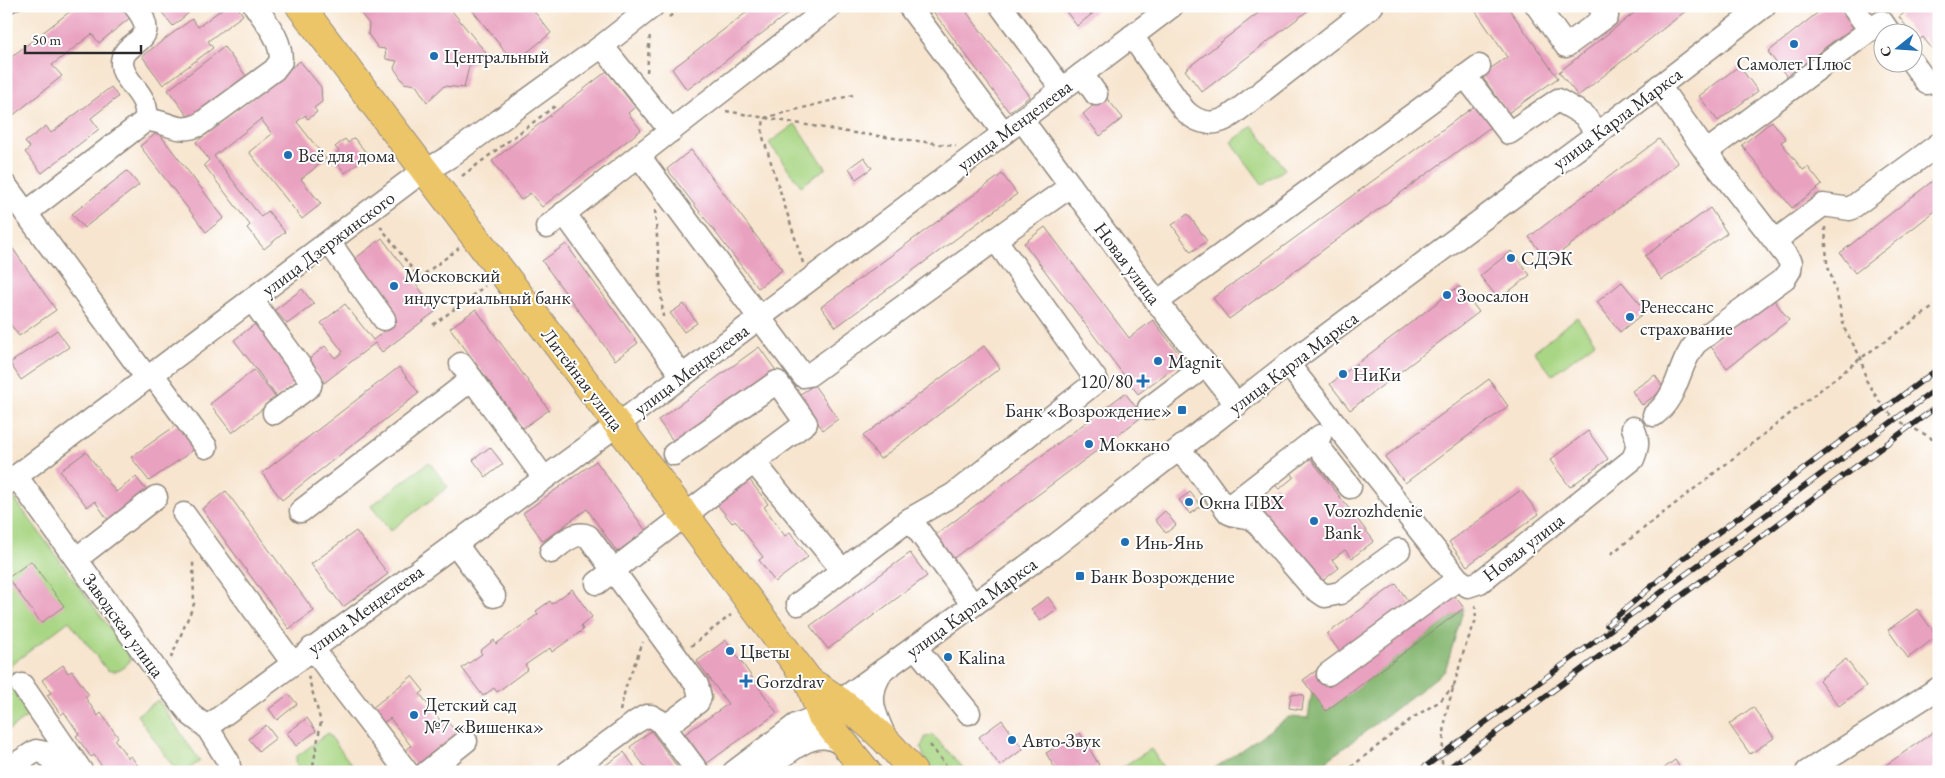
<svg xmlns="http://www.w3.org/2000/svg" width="1945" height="778" font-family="'EB Garamond',serif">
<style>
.green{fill:#a9d684;stroke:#6a8058}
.forest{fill:#86b772;stroke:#58714e}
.building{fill:#e9a1c0}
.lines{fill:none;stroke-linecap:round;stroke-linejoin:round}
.minor-casing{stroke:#91887d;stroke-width:25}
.highway-casing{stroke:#91887d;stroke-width:30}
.path{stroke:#91887d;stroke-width:2.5;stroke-dasharray:4 4;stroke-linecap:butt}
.minor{stroke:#fff;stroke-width:22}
.highway{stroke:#edc569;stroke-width:28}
.rail-casing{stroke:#2b2b2b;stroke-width:5.5}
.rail{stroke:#fff;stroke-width:4;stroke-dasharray:11;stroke-linecap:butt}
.poi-dot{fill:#1f6fb2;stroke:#fff;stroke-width:2}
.labels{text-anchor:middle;stroke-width:4;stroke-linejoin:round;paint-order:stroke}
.poi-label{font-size:19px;fill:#2b2b2b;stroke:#fff;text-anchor:start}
.street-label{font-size:19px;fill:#2b2b2b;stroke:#fff}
</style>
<rect width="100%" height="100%" fill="#fff"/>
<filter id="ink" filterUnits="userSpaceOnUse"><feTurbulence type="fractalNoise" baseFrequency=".02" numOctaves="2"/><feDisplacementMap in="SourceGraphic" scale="10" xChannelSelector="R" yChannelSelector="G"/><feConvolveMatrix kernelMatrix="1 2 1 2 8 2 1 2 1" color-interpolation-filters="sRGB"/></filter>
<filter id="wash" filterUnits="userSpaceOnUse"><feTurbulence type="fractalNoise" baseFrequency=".0096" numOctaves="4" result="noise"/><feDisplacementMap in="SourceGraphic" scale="20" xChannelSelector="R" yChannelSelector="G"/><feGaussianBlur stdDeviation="1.12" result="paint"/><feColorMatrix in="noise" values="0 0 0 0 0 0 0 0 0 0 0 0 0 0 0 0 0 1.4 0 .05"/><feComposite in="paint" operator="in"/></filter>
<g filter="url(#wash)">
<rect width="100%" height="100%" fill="#f7e5cf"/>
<g class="green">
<polygon points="795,124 826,168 801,186 769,143"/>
<polygon points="1253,126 1285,169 1263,185 1231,142"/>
<polygon points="1577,317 1595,342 1552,375 1534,351"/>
<polygon points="429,462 448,487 390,531 371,506"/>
<path d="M14 498 128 653 130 660C123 670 119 673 107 670L69 621 11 665C5 683 21 700 29 715L6 732V503Z"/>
<polygon points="158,700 200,761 185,772 177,772 137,715"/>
<polygon points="328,733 357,772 297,772 296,757"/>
<polygon points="933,735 967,772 933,772 925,760 921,747 926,736"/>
<polygon points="1151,749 1166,772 1114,772"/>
</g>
<polygon class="forest" points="1464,608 1445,671 1312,772 1209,772 1289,717 1308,718 1312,692 1326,710"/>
<g id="blocks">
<g class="building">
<polygon points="77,6 123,6 131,17 99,43 92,34 52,65 62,76 6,121 6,61"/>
<polygon points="143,6 197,6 173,26 159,9 150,16"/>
<polygon points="226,6 237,6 243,15 208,41 213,48 163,85 142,56 192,19 198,27"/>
<polygon points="355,6 448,6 486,53 469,66 464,88 444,86 427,102 416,85 404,83 394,68 397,61 386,59 385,49 378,48 368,34 369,24"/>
<polygon points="469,6 530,6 551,33 514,63"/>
<polygon points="755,6 798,6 687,90 672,69"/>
<polygon points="929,6 962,6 1030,96 1009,112"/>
<polygon points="1062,6 1102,6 1077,26"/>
<polygon points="1267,6 1314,6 1202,92 1185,70"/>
<polygon points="1472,6 1507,6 1558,78 1508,113 1481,75 1507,57"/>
<polygon points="1643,6 1692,6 1578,96 1559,72"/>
<polygon points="1826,6 1839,6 1858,30 1839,44 1836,39 1805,63 1809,68 1791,82 1768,52"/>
<polygon points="1913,6 1936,6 1939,9 1939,58 1923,37 1918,41 1899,17"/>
<polygon points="224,47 246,76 190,119 168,90"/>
<polygon points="300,61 321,87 322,102 314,108 317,112 308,119 305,115 297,122 326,159 301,179 321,204 302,219 249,152 272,134 261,119 214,156 261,217 268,211 285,232 264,249 247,228 250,225 204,165 209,160 196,142"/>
<polygon points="1739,66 1758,91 1718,121 1699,96"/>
<polygon points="607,71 635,107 628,113 641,130 542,207 530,193 521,200 492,161"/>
<polygon points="111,87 118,97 91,118 99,129 42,173 25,152 30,148 25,142 46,126 51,133"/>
<polygon points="1105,96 1123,118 1100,136 1083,114"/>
<polygon points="1480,102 1496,123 1229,319 1213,298"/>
<polygon points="1772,121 1786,139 1781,142 1803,170 1808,167 1822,185 1792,208 1742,145"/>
<polygon points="158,132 224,218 206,232 140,146"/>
<polygon points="354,138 368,155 345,173 332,156 339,151 335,147 345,139 348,143"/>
<polygon points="1659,139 1678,163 1548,262 1529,237"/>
<polygon points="691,150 782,270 758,288 667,169"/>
<polygon points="864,157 872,168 856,179 849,168"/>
<polygon points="127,171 139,185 84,228 72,214"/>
<polygon points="1002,174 1017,194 836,327 821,307"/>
<polygon points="1939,176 1939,208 1855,273 1840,253"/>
<polygon points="1710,208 1727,233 1662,280 1645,256"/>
<polygon points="1188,214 1207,241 1191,252 1172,225"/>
<polygon points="1045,227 1129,338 1153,320 1184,360 1138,394 1024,243"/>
<polygon points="382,238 436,311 382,352 375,343 324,383 307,361 325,346 335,358 343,352 321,323 345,304 373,340 397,321 352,261"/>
<polygon points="6,239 56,310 19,336 6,318"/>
<polygon points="566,244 638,343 615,360 542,261"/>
<polygon points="1511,251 1530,275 1499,299 1480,276"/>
<polygon points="1622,282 1646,311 1620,332 1597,302"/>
<polygon points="1459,286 1479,312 1350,410 1330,384"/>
<polygon points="302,289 314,304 287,324 275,310"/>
<polygon points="1771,296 1789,320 1727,368 1709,344"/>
<polygon points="684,304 697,323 684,332 670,313"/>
<polygon points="476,309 549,410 523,428 450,328"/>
<polygon points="259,321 302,377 277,397 234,340"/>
<polygon points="57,330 69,347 21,380 10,363"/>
<polygon points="984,346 1000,368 880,459 863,436"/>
<polygon points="759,347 777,372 676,445 658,420"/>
<polygon points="399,367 419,393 282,500 262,473"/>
<polygon points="254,370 276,398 232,433 210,404"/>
<polygon points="1655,375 1664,389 1642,405 1632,391"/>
<polygon points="1489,379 1508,406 1405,483 1385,457"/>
<polygon points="814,385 838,419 823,430 799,395"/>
<polygon points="1125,393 1143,416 951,560 933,537"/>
<polygon points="178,424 195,449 149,481 131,457"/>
<polygon points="1588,431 1608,459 1570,487 1550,460"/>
<polygon points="490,447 503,464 486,477 473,460"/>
<polygon points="86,452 116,492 136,477 149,494 110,523 95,501 87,507 60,471"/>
<polygon points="1310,458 1374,541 1352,558 1345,550 1332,560 1339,568 1317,585 1253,502 1275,485 1279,489 1294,477 1291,472"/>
<polygon points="596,461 646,531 617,552 587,509 543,541 523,513"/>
<polygon points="748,478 768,504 764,507 785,536 790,532 808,557 775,582 759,560 763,557 735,520 732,523 716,503"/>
<polygon points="1521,490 1539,514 1467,566 1449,542"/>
<polygon points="226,491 314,611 289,629 202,509"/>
<polygon points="1190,492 1201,506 1190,514 1179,500"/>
<polygon points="1165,511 1176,525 1166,533 1155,520"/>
<polygon points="356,531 388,574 343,607 311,564"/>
<polygon points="910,553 927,576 828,649 810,626"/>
<polygon points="31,561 64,606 41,623 8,578"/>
<polygon points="1396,584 1414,609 1345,659 1327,634"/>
<polygon points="572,589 592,617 581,626 583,630 552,652 550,648 525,665 528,669 497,692 494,688 483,696 462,668 482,654 480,651 494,640 496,644 538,614 536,611 550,601 552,604"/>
<polygon points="1454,595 1464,608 1326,711 1303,680 1317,670 1329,687"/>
<polygon points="1048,597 1057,609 1040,621 1031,609"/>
<polygon points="1917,609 1937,636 1908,658 1888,630"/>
<polygon points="726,640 777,713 706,764 685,734 728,704 697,661"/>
<polygon points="1846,659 1866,686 1839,706 1819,680"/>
<polygon points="63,665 68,673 72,671 89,695 85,697 98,716 101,713 118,737 115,740 128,758 131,756 142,772 106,772 94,755 91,757 76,736 79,734 64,712 61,715 47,695 51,693 42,680"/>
<polygon points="412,676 424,691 420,694 442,723 446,720 458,734 416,767 404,752 411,746 390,718 382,724 371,709"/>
<polygon points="289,694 297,704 277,720 269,709"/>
<polygon points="1291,694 1304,695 1302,710 1289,708"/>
<polygon points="1753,707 1774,738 1750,754 1729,724"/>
<polygon points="307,718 316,731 296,746 287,733"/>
<polygon points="1002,720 1023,749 1000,766 979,737"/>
<polygon points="266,725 276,738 259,751 249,739"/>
<polygon points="1939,728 1939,763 1927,772 1876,772"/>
<polygon points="651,731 678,768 673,772 649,772 630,747"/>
<polygon points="1080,733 1099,765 1088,772 1057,772 1046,753"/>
<polygon points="624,752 638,772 596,772"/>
<polygon points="1675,760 1683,772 1659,772"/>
</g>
</g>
</g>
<g filter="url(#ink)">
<use href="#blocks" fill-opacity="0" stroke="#91887d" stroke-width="1"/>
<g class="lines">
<defs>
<g id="minor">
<path d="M135 6C165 45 121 38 122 64 123 83 150 94 146 120"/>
<polyline points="909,6 1004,133"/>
<polyline points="1001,6 1062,89"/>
<polyline points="1537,6 1566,46 1607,16 1599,6"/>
<polyline points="1870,30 1882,22 1889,32"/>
<path d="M1132 36 1184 110C1199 125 1216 127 1233 114L1372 6"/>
<polyline points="602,46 671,131"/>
<polyline points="1912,62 1927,83"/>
<polyline points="1082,74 1096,94"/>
<polyline points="1465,76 1509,133 1558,100 1584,115 1597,134"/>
<polyline points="1022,120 1157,302 1237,405"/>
<polyline points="1706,152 1870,30 1852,6"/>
<polyline points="639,156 803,376 809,375 1011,228 1071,186"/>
<polyline points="6,186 147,378"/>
<path d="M26 213 146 120C168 120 175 135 199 125L274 70 281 61C281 38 267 24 255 6"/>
<polyline points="564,213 682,376"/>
<polyline points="547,227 831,6"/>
<polyline points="1776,240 1823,205 1850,209 1939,144"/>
<polyline points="329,242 384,319"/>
<polyline points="252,300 311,381 310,386 274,413"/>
<polyline points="1157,302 1479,66"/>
<polyline points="461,364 544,478"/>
<path d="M1288 364 1458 579 1468 586 1480 582 1633 459C1638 447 1639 440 1633 428"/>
<polyline points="153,375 206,447"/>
<polyline points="1149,408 1206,365"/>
<path d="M1654 415C1680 395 1677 365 1696 343L1785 278 1790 270 1791 262 1706 152 1659 86"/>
<polyline points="1314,441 1350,487"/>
<path d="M1178 450 1196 468 1229 513C1238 518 1247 514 1255 521L1312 587 1325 596 1340 593 1399 550"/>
<polyline points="674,454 777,382 806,423 754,462 842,570"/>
<polyline points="16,476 162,678 191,715 207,727 228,761 230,772"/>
<polyline points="6,484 412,179 449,157 602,46 653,6"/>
<polyline points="1226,509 1320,436"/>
<polyline points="301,511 472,379"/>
<polyline points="184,514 292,662"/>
<polyline points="910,519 954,494 1097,381 995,239"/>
<polyline points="455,543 494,596"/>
<path d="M551 552C561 544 575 530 588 536L697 685 700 697 698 702 665 727"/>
<polyline points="76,559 156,497"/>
<polyline points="597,583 754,462"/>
<polyline points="798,604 910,519 973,605"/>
<polyline points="915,647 969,713"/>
<polyline points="312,648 407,772"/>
<path d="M883 670C865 696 874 713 886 739"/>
<polyline points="1328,674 1458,579"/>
<polyline points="22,685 82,772"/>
<polyline points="207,727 632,414 1172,6"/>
<polyline points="6,770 36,751 46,753 61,772"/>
<polyline points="427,772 466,741"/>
<polyline points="568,772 636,722 646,716 651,716 660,721 698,772"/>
<polyline points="734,772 796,725 821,715 1052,548 1288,364 1597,134 1764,6"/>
<path d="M764 772C782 758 807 731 832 739 838 741 844 746 849 749"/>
<polyline points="1807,772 1939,688"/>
</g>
<g id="highway">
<polyline points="300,6 599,400 809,681 821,715 867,772"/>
<path d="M809 681C849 705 885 735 913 772"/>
</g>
</defs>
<use href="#minor" class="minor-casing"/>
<use href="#highway" class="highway-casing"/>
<g class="path">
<polyline points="669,17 683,6"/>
<polyline points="647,72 650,33"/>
<polyline points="726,111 847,132 956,146"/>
<polyline points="462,176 555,106"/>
<polyline points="655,210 663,317"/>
<polyline points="380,226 419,278 459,248"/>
<polyline points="1825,227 1827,263 1837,295 1845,330 1861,358 1866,380 1879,401 1895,419 1930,437 1939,448"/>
<polyline points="803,263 762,134 764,118 853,95"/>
<polyline points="433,325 485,286"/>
<polyline points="1611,554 1861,358 1939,303"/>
<polyline points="691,646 731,615"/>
<polyline points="171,658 194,604 193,562"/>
<polyline points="308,676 321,722 312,772"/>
<polyline points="620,711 626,686 643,642"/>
<polyline points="930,745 951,772"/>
<polyline points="1345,772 1411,719 1440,701 1454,686"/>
<polyline points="1442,772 1442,755 1446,713 1465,647 1476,620 1475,603"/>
</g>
<use href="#minor" class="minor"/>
<use href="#highway" class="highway"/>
<defs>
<g id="rail">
<polyline points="6,13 19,6"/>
<polyline points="1607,625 1684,558 1939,368"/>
<polyline points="1418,772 1939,387"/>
<polyline points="1443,772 1939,405"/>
</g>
</defs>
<use href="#rail" class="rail-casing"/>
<use href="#rail" class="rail"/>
</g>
</g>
<g class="poi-dot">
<circle cx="1794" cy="44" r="5"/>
<circle cx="434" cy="56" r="5"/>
<circle cx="288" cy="155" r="5"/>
<circle cx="1511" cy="258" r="5"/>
<circle cx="394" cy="286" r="5"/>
<circle cx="1447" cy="295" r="5"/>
<circle cx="1630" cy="317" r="5"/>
<circle cx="1158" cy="361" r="5"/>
<circle cx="1343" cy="374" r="5"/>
<path d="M1140.5 373.5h5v5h5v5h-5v5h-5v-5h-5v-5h5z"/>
<rect x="1177" y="405" width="10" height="10" rx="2.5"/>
<circle cx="1089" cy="444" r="5"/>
<circle cx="1189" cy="502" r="5"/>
<circle cx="1314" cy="521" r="5"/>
<circle cx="1125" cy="542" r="5"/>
<rect x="1075" y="571" width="10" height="10" rx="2.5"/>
<circle cx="730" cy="651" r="5"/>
<circle cx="948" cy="657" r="5"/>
<path d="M743.5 673.5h5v5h5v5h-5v5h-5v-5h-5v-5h5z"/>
<circle cx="414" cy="715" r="5"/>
<circle cx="1012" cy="740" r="5"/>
</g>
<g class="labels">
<g class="poi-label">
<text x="444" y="63">Центральный</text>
<text x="1794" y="70" text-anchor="middle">Самолет Плюс</text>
<text x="298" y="162">Всё для дома</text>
<text x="1521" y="265">СДЭК</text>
<text x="404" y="282">Московский<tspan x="404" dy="22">индустриальный банк</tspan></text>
<text x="1457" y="302">Зоосалон</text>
<text x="1640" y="313">Ренессанс<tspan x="1640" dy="22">страхование</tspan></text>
<text x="1168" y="368">Magnit</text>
<text x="1353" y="381">НиКи</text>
<text x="1133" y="388" text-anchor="end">120/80</text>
<text x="1172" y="417" text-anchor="end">Банк «Возрождение»</text>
<text x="1099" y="451">Моккано</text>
<text x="1199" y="509">Окна ПВХ</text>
<text x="1324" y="517">Vozrozhdenie<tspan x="1324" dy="22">Bank</tspan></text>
<text x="1135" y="549">Инь-Янь</text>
<text x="1090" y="583">Банк Возрождение</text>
<text x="740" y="658">Цветы</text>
<text x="958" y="664">Kalina</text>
<text x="756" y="688">Gorzdrav</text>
<text x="424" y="711">Детский сад<tspan x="424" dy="22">№7 «Вишенка»</tspan></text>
<text x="1022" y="747">Авто-Звук</text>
</g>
<g class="street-label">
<text transform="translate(1617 118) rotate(-37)" y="7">улица Карла Маркса</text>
<text transform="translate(1014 125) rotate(-37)" y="7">улица Менделеева</text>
<text transform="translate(328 243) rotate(-37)" y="7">улица Дзержинского</text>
<text transform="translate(1128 263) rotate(53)" y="7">Новая улица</text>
<text transform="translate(1293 362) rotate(-37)" y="7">улица Карла Маркса</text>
<text transform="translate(691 369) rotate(-37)" y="7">улица Менделеева</text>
<text transform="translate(583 379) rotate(53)" y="7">Литейная улица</text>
<text transform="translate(1523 547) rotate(-38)" y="7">Новая улица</text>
<text transform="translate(971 607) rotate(-36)" y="7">улица Карла Маркса</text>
<text transform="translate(365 609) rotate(-36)" y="7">улица Менделеева</text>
<text transform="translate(124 625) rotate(54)" y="7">Заводская улица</text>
</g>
</g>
<rect width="1945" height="778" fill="none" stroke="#fff" stroke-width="25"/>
<g transform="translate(1898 48) rotate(253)"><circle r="24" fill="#ffffff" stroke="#aaaaaa"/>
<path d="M0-4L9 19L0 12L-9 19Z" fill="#1f6fb2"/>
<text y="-8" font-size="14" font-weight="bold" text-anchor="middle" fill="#2b2b2b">С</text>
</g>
<path d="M25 45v8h116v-8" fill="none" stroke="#2b2b2b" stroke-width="2.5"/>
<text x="32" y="45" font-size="15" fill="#2b2b2b" stroke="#ffffff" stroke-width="4" paint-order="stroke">50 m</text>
</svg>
